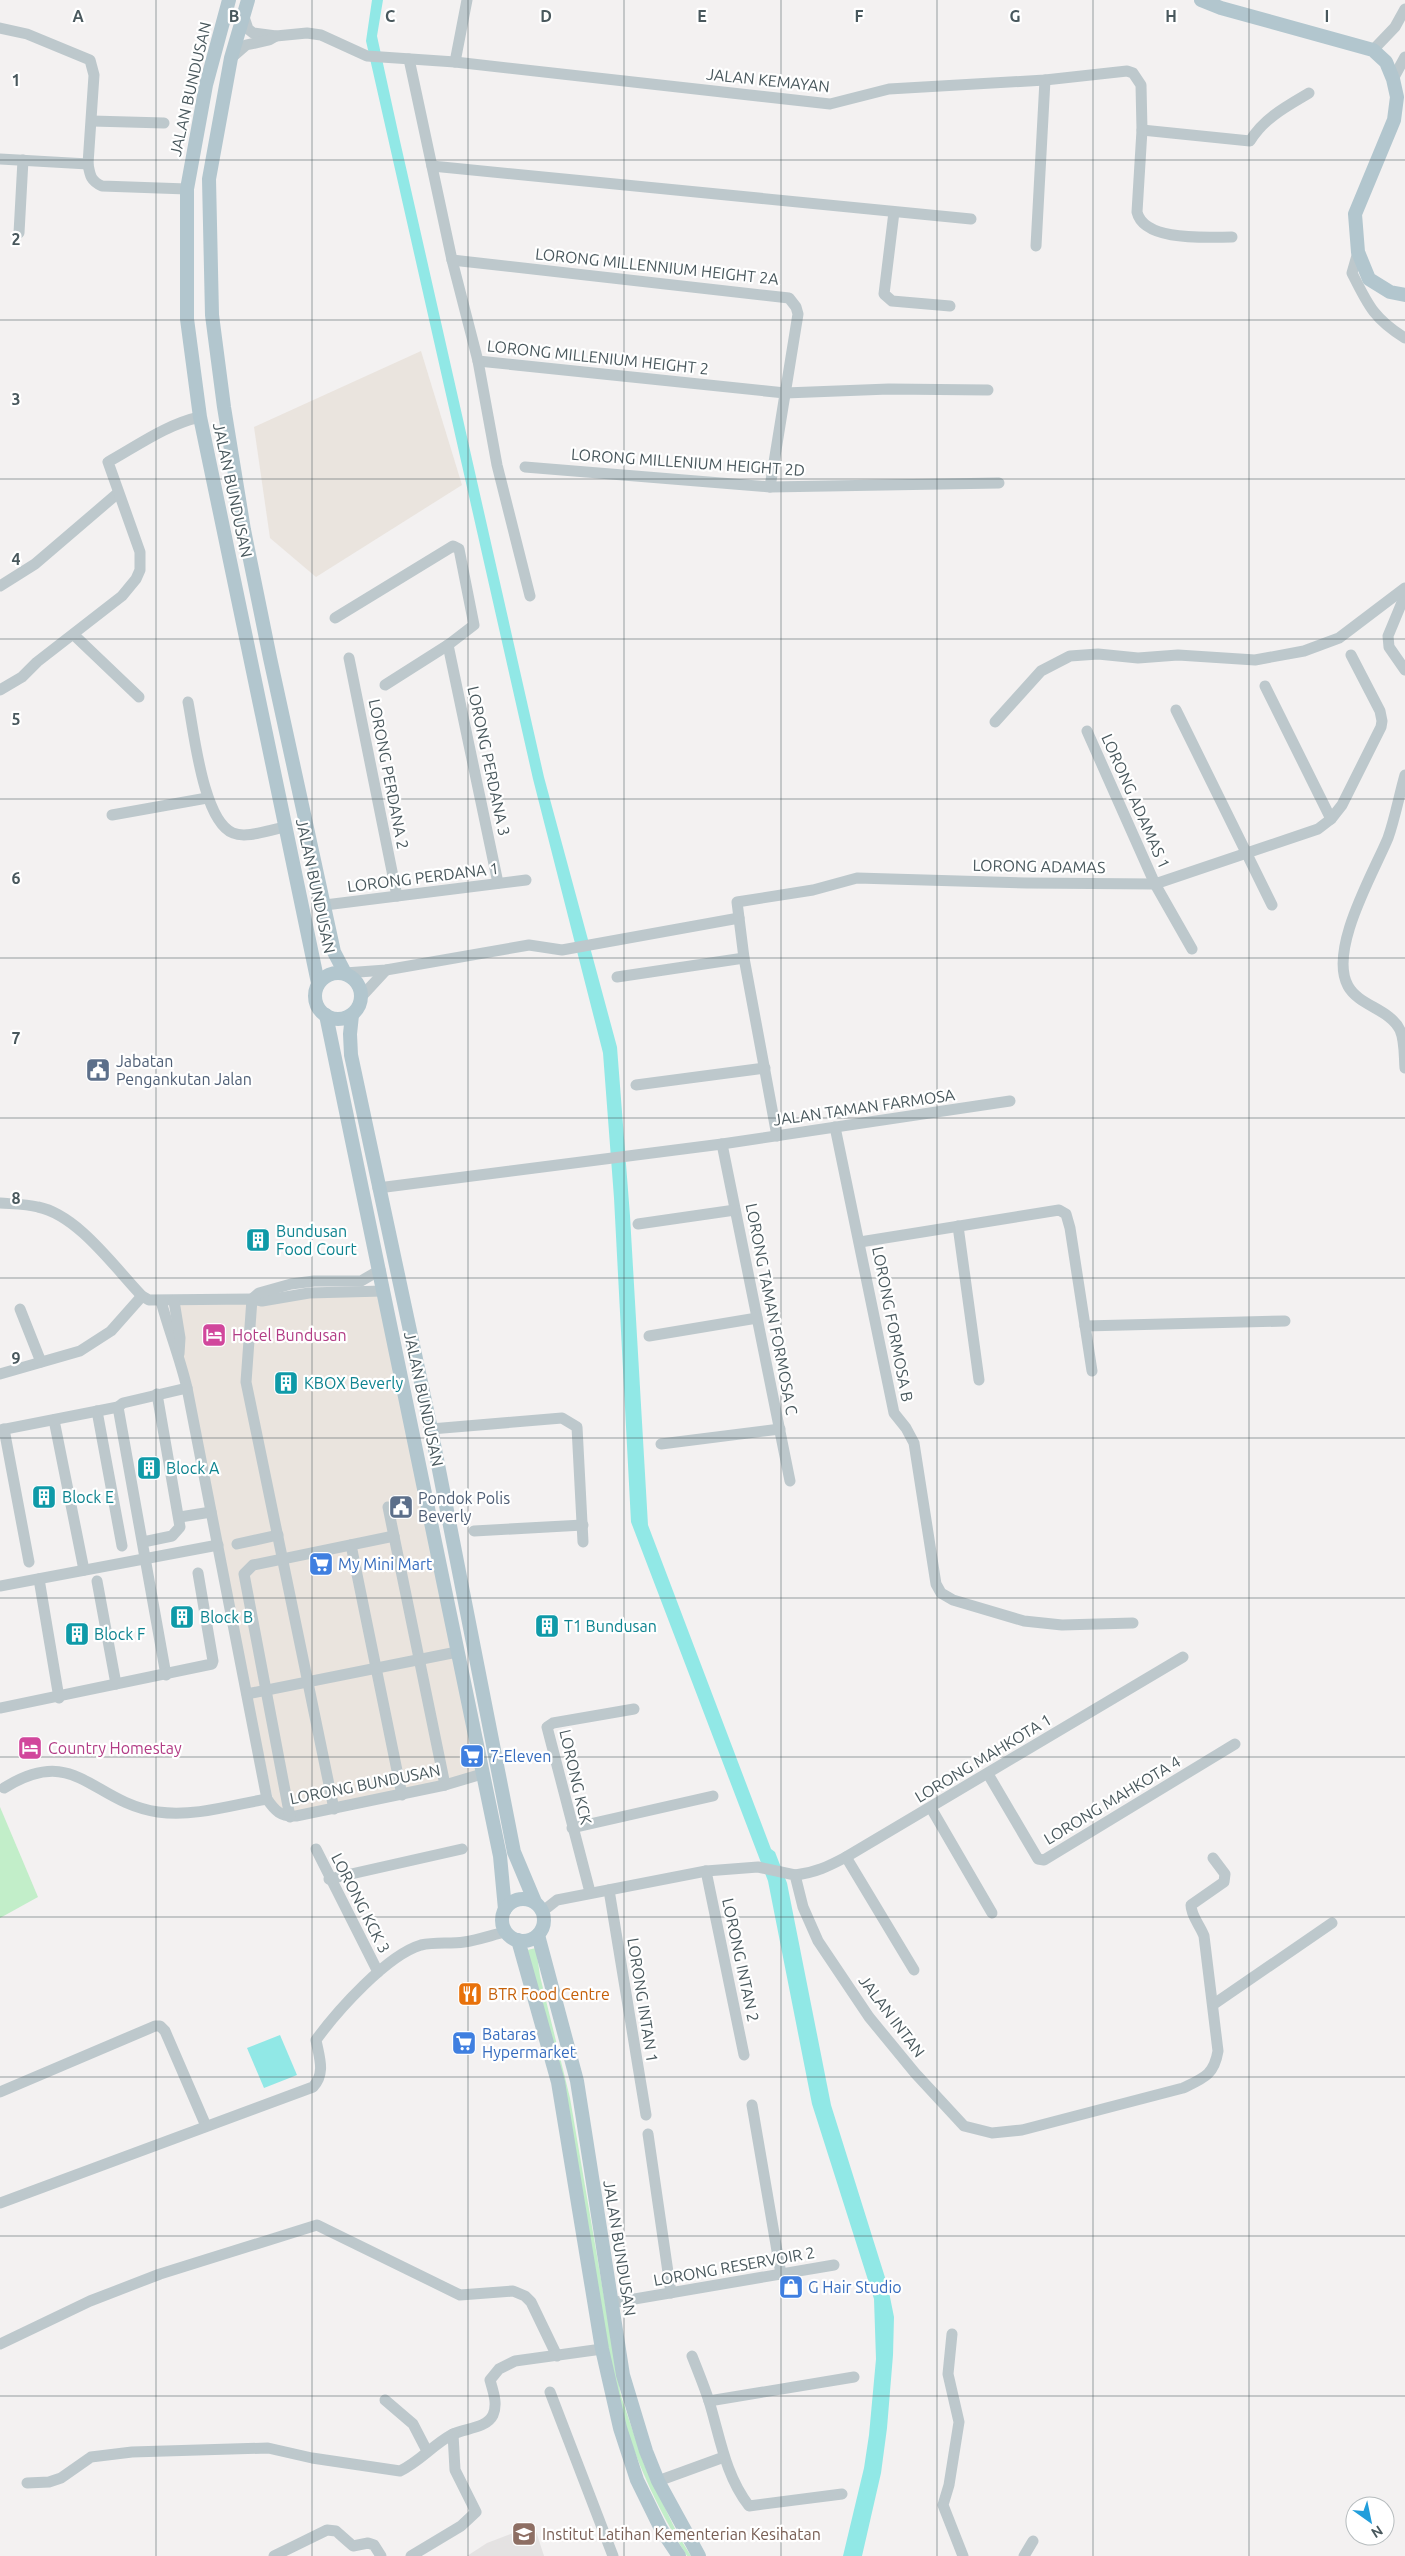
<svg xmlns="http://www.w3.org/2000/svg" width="1405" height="2556" font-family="Ubuntu,sans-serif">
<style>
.commercial{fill:#eae4de}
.education{fill:#e4e2e2}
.green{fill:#c2eec9}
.water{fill:#91e8e6}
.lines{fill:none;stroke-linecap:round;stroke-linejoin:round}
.minor{stroke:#bdc8cc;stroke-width:11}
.major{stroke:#b2c6ce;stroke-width:14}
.grid{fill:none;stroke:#49585d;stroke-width:1;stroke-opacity:0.55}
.labels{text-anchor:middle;stroke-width:4.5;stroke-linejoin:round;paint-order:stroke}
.street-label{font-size:16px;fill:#49585d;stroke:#fff}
.service-label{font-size:16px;fill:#4e5e75;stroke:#fff;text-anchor:start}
.culture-label{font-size:16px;fill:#0d838f;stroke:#fff;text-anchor:start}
.hotel-label{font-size:16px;fill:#b23c85;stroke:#fff;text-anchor:start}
.shop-label{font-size:16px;fill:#366cbe;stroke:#fff;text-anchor:start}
.food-label{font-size:16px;fill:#c56008;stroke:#fff;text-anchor:start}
.education-label{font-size:16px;fill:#785e54;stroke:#fff;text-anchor:start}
.grid-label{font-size:16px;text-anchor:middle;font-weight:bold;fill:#49585d;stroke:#fff;stroke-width:4.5;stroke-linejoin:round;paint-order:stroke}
</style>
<rect width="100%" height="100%" fill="#f3f1f1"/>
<g class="commercial">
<polygon points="421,351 462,485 316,577 270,538 254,427"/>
<polygon points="383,1291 482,1774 296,1816 275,1810 169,1305"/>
</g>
<polygon class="education" points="534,2525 544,2556 467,2556 487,2543"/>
<g class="green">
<polygon points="0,1807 38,1897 0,1918"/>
<path d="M536 1948 540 1976 570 2098 621 2396 644 2464 678 2535 691 2556H687C657 2508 631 2453 618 2397 608 2355 603 2312 594 2270 570 2164 547 2058 523 1951Z"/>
</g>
<g class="water">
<polygon points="372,0 383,0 377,36 400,141 544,777 617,1047 630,1216 648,1525 771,1849 775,1852 787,1883 831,2105 888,2287 894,2317 893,2355 887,2428 881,2473 862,2556 843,2556 864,2468 869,2435 876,2359 874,2299 812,2104 768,1881 631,1522 614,1198 603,1053 533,779 366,41"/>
<polygon points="280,2035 297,2075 264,2088 247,2048"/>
</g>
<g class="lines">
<g class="minor">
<path d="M243 14 248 29 253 33 276 36 307 33 321 35 367 56 455 62 830 104 889 89 1045 80 1127 71 1133 73 1141 85 1142 130 1137 212C1144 242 1207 237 1232 237"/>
<path d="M0 28 27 34 90 60 94 75 88 164C90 176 91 181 102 186L187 189"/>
<polyline points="1373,50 1395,27 1405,9"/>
<polyline points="231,58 246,45 269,40 276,36"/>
<polyline points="409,59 452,260 478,361 785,393 889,389 988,390"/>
<polyline points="455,62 467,0"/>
<polyline points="1393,79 1405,57"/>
<polyline points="92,121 164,123"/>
<path d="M1142 130 1250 141C1264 118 1287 106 1309 93"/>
<polyline points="0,159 88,164"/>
<polyline points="432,166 971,219"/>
<polyline points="894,212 884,294 892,301 950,306"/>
<polyline points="19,233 23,160"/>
<polyline points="1036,246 1045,80"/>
<path d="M1358 252 1352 273C1368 305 1374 319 1405 338"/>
<polyline points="452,260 789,298 796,307 798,314 770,487"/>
<polyline points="478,361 497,465 530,596"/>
<polyline points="525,467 770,487 999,483"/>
<polyline points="0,586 35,564 118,493"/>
<polyline points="1405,595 1388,636 1389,647 1405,670"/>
<polyline points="335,618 453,546 459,549 474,625 448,645 385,685"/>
<polyline points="74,635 139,697"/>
<polyline points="448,645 498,883"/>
<polyline points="349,658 397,896"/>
<polyline points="1265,686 1331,819"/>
<path d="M0 690 22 677 37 662 122 596 136 579 140 570V552L108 462C137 446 167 424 200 417"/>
<path d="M188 702C194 732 203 821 233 833 247 839 271 829 286 827"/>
<polyline points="1176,710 1272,905"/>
<polyline points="995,722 1041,671 1070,656 1098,654 1138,658 1178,655 1255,660 1304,651 1339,638 1405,588"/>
<polyline points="1087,731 1155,884 1192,949"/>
<path d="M1405 775C1399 796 1395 818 1388 838 1374 872 1328 950 1348 986 1359 1006 1390 1009 1400 1030 1405 1041 1404 1057 1405 1068"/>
<polyline points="112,815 207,798"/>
<polyline points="325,905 526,880"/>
<polyline points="345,973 386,970 529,945 562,950 739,918"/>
<polyline points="617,977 744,958"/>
<polyline points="362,996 386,970"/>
<polyline points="636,1085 765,1068"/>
<polyline points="835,1127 894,1413 906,1428 914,1443 936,1584 941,1593 953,1600 1024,1621 1062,1625 1133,1623"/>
<polyline points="777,1136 744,958 737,902 813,890 857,878 1026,883 1155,884 1318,829 1331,819 1342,805 1381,727 1382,721 1380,711 1351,655"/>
<polyline points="722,1144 790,1481"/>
<polyline points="378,1188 722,1144 1010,1101"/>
<path d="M0 1203C13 1204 26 1204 38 1207 78 1215 115 1268 142 1296L149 1300 252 1299 262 1301 309 1293 383 1291"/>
<polyline points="638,1224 735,1210"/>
<polyline points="958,1226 979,1380"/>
<polyline points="860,1242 1059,1210 1066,1214 1070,1228 1092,1371"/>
<path d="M161 1301C169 1331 180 1358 187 1388L267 1799C275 1811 281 1817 296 1816L445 1785 482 1774"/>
<polyline points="174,1301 180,1338 179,1354"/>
<polyline points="20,1309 41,1362"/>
<polyline points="1085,1326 1285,1321"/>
<polyline points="649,1336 757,1318"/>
<polyline points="0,1374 80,1351 111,1331 142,1296"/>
<polyline points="97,1411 122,1546"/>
<polyline points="54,1420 84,1570"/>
<polyline points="4,1429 29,1562"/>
<polyline points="431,1429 562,1418 577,1427 583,1542"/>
<polyline points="0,1430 118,1407"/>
<polyline points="661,1444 780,1429"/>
<polyline points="388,1507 445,1785"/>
<polyline points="180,1517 211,1512"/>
<polyline points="474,1531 583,1525"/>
<polyline points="143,1542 172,1536 180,1527 157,1394"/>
<polyline points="237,1544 278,1535"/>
<polyline points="351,1545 402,1795"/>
<polyline points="39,1579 59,1698"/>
<polyline points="97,1581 116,1684"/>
<polyline points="0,1586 218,1545"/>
<polyline points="166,1675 118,1407 123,1403 187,1388"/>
<polyline points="247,1694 457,1652"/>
<polyline points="0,1708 212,1664 213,1661 198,1573"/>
<polyline points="988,1774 1038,1859 1044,1860 1235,1744"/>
<path d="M4 1788C76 1743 91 1802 158 1812 195 1817 232 1805 267 1799"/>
<polyline points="931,1808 992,1913"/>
<polyline points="334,1809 246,1382 252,1299 259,1293 291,1284 314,1281 361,1281 380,1270"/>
<polyline points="290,1817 244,1574 253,1565 394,1536"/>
<polyline points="572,1828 713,1796"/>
<polyline points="316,1849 378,1972"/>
<polyline points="846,1857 914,1970"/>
<polyline points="706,1871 744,2055"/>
<path d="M795 1875C815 1873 829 1866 846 1857L1183 1657"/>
<polyline points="329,1879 462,1849"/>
<polyline points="609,1890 646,2115"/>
<polyline points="590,1892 547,1727 553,1723 634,1709"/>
<path d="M543 1911 557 1900 706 1871 758 1867 795 1875 803 1907 818 1941 869 2017 915 2073 964 2126 992 2133 1022 2130 1183 2088C1204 2078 1214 2075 1218 2051L1204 1936C1200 1925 1191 1916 1191 1905L1224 1882 1225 1874 1213 1858"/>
<polyline points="1214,2004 1332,1923"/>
<polyline points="0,2092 155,2026 160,2026 165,2031 206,2126"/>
<polyline points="752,2105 781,2274"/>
<polyline points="648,2134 671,2293"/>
<path d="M0 2203 313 2087C326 2073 319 2057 316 2040 337 2011 387 1955 421 1945 435 1942 450 1944 464 1942 478 1940 492 1935 505 1932"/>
<polyline points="611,2303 834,2265"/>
<polyline points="952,2334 948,2374 959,2422 949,2485 943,2505 963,2556"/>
<polyline points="0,2344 90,2301 160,2274 317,2225 460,2295 513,2291 525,2296 531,2302 557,2356"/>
<path d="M692 2356C698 2371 704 2386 709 2401 720 2437 725 2475 749 2506L842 2494"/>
<polyline points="550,2392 613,2556"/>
<polyline points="385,2400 413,2424 427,2451"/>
<polyline points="709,2401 854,2377"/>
<polyline points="658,2481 724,2457"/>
<path d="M27 2483 49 2482 61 2478 91 2457 132 2452 268 2448 312 2458 400 2471C419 2462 433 2445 451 2435 464 2428 486 2429 493 2415 498 2404 493 2391 490 2380L499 2369 515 2361 602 2349"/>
<polyline points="274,2556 327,2530 336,2531 353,2546 368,2543 374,2545 381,2556"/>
<polyline points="411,2556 461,2526 476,2512 455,2470 453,2434"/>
<polyline points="1024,2556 1033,2541"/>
</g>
<g class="major">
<polyline points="229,0 206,85 187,189 187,319 200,417 318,983"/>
<polyline points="248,0 231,58 209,179 212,315 224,407 244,530 270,658 334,952 345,973"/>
<polyline points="1201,0 1221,8 1373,50 1386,62 1393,79 1397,97 1394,120 1355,214 1358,252 1369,279 1390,292 1405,295"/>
<circle cx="338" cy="996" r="23"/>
<polyline points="326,1015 500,1856 505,1909"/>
<polyline points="352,1015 350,1034 351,1055 431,1429 514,1852 535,1902"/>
<circle cx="523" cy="1920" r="21"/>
<polyline points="538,1935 577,2081 623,2375 646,2451 658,2481 699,2556"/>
<polyline points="518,1940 558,2082 602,2349 620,2428 637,2480 661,2529 679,2556"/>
</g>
</g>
<path class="grid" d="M156 0V2556M312 0V2556M468 0V2556M624 0V2556M781 0V2556M937 0V2556M1093 0V2556M1249 0V2556M0 160H1405M0 320H1405M0 479H1405M0 639H1405M0 799H1405M0 958H1405M0 1118H1405M0 1278H1405M0 1438H1405M0 1598H1405M0 1757H1405M0 1917H1405M0 2077H1405M0 2236H1405M0 2396H1405"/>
<defs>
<symbol id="civic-square" viewBox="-11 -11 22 22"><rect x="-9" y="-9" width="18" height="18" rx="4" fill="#5c6f8a" stroke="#fff"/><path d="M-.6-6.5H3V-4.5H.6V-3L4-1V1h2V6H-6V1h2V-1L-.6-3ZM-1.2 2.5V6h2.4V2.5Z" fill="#fff"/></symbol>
<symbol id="building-square" viewBox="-11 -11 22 22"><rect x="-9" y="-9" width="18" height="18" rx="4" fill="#0f9aa8" stroke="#fff"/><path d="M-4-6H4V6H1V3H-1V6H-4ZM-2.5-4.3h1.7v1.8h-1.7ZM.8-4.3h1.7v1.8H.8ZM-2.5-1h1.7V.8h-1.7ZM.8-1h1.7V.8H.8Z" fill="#fff"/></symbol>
<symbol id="hotel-square" viewBox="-11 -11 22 22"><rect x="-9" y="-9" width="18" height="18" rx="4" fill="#d1479c" stroke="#fff"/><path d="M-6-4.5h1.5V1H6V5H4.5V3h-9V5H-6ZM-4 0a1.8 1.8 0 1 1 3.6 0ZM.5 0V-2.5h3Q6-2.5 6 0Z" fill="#fff"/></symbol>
<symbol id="supermarket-square" viewBox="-11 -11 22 22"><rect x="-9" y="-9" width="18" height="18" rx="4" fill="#3f7fe0" stroke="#fff"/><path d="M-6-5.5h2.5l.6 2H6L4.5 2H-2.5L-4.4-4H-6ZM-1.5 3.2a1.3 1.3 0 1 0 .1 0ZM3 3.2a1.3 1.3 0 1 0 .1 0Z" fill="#fff"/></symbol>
<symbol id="restaurant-square" viewBox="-11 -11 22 22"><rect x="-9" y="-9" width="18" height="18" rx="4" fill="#e8710a" stroke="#fff"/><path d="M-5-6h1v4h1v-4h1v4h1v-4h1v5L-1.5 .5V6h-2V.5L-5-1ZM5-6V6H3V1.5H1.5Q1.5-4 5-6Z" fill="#fff"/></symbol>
<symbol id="shop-square" viewBox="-11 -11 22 22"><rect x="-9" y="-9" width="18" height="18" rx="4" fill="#3f7fe0" stroke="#fff"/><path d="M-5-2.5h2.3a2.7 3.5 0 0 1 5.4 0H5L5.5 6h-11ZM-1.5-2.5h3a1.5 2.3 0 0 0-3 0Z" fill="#fff"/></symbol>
<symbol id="school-square" viewBox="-11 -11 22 22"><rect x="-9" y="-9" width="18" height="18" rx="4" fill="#8d6e63" stroke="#fff"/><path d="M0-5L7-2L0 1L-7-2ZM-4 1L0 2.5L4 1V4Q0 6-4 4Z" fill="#fff"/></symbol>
</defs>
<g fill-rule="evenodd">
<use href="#civic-square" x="84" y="1056" width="28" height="28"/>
<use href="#building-square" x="244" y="1226" width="28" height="28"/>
<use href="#hotel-square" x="200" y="1321" width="28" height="28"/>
<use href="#building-square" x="272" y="1369" width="28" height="28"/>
<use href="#building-square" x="135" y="1454" width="28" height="28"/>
<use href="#building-square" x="30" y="1483" width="28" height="28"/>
<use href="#civic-square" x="387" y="1493" width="28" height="28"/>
<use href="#supermarket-square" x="307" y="1550" width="28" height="28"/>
<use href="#building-square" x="168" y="1603" width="28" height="28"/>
<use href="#building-square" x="533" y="1612" width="28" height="28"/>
<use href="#building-square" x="63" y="1620" width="28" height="28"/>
<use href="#hotel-square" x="16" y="1734" width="28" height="28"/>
<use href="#supermarket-square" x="458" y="1742" width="28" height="28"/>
<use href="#restaurant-square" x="456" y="1980" width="28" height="28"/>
<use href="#supermarket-square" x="450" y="2029" width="28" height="28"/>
<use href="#shop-square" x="777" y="2273" width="28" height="28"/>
<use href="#school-square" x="510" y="2520" width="28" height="28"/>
</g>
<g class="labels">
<g class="street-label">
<text transform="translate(768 80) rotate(6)" y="6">JALAN KEMAYAN</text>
<text transform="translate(190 89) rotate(-77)" y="6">JALAN BUNDUSAN</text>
<text transform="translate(657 266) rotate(6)" y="6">LORONG MILLENNIUM HEIGHT 2A</text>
<text transform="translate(598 357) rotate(6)" y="6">LORONG MILLENIUM HEIGHT 2</text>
<text transform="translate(688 462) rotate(4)" y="6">LORONG MILLENIUM HEIGHT 2D</text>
<text transform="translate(233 490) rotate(78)" y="6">JALAN BUNDUSAN</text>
<text transform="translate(489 761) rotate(78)" y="6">LORONG PERDANA 3</text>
<text transform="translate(389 774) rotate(79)" y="6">LORONG PERDANA 2</text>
<text transform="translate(1136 801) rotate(66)" y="6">LORONG ADAMAS 1</text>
<text transform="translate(1039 866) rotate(1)" y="6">LORONG ADAMAS</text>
<text transform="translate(423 877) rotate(-7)" y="6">LORONG PERDANA 1</text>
<text transform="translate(316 886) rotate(78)" y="6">JALAN BUNDUSAN</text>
<text transform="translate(864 1107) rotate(-8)" y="6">JALAN TAMAN FARMOSA</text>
<text transform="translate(772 1309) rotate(79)" y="6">LORONG TAMAN FORMOSA C</text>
<text transform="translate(893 1324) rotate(79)" y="6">LORONG FORMOSA B</text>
<text transform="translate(424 1399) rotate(78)" y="6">JALAN BUNDUSAN</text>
<text transform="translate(983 1758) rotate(-31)" y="6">LORONG MAHKOTA 1</text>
<text transform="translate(576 1777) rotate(77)" y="6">LORONG KCK</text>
<text transform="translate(365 1784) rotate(-11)" y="6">LORONG BUNDUSAN</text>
<text transform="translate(1112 1800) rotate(-31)" y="6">LORONG MAHKOTA 4</text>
<text transform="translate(361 1903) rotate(63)" y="6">LORONG KCK 3</text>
<text transform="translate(741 1960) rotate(78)" y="6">LORONG INTAN 2</text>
<text transform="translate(643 2000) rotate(81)" y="6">LORONG INTAN 1</text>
<text transform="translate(892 2016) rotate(53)" y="6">JALAN INTAN</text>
<text transform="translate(620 2248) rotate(81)" y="6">JALAN BUNDUSAN</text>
<text transform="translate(734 2266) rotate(-10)" y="6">LORONG RESERVOIR 2</text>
</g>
<g class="service-label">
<text x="116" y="1067">Jabatan<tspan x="116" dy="18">Pengankutan Jalan</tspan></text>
<text x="418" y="1504">Pondok Polis<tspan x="418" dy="18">Beverly</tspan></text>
</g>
<g class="culture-label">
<text x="276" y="1237">Bundusan<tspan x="276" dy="18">Food Court</tspan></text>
<text x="304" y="1389">KBOX Beverly</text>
<text x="166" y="1474">Block A</text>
<text x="62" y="1503">Block E</text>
<text x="200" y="1623">Block B</text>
<text x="564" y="1632">T1 Bundusan</text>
<text x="94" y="1640">Block F</text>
</g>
<g class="hotel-label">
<text x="232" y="1341">Hotel Bundusan</text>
<text x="48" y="1754">Country Homestay</text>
</g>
<g class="shop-label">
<text x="338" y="1570">My Mini Mart</text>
<text x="490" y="1762">7-Eleven</text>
<text x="482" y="2040">Bataras<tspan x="482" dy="18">Hypermarket</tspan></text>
<text x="808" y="2293">G Hair Studio</text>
</g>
<g class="food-label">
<text x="488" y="2000">BTR Food Centre</text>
</g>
<g class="education-label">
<text x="542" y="2540">Institut Latihan Kementerian Kesihatan</text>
</g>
</g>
<g class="grid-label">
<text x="78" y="22">A</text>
<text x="234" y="22">B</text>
<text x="390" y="22">C</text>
<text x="546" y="22">D</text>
<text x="702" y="22">E</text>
<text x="859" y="22">F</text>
<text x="1015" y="22">G</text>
<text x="1171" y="22">H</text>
<text x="1327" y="22">I</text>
<text x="16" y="86">1</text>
<text x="16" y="245">2</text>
<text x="16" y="405">3</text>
<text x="16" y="565">4</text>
<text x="16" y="725">5</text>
<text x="16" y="884">6</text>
<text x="16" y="1044">7</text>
<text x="16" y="1204">8</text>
<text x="16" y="1364">9</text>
</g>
<g transform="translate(1370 2521) rotate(147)"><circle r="24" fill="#ffffff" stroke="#b6bcbe"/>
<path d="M0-4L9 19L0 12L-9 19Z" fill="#229edb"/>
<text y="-8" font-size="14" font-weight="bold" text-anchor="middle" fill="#49585d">N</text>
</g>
</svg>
